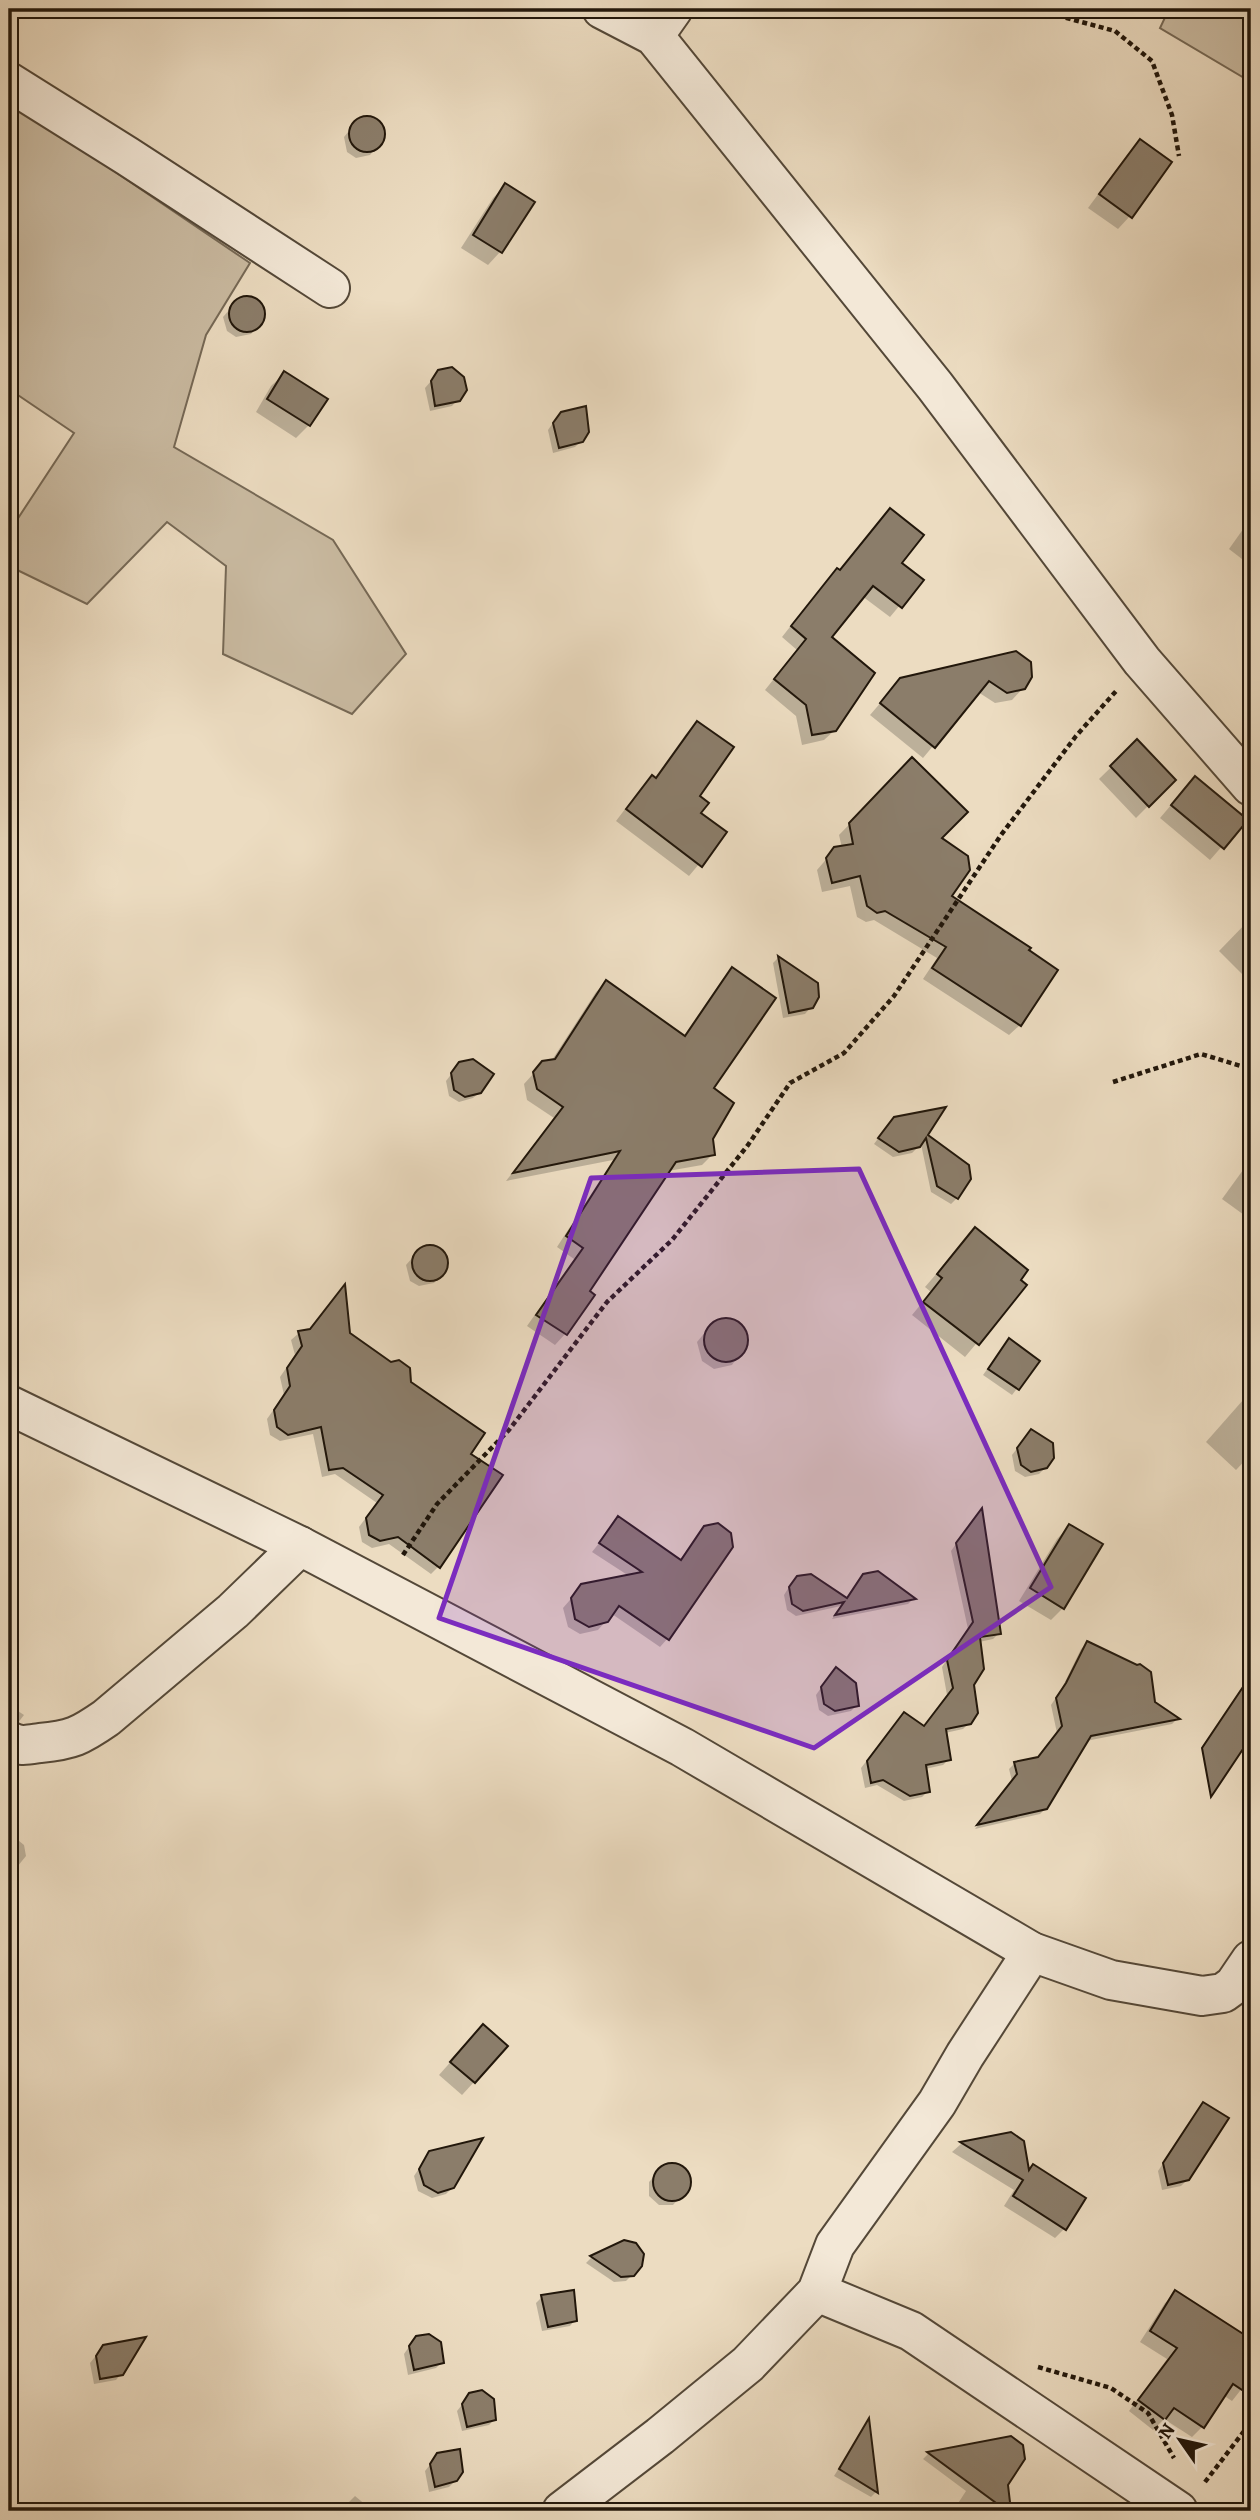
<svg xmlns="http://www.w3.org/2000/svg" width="1260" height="2520" font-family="Alegreya,serif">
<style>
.green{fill:#cabba2;stroke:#766956;stroke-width:2}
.shadow{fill:#0003}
.building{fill:#8b7d6a;stroke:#22170b;stroke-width:2}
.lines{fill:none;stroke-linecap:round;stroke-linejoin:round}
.minor-casing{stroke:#544838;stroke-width:42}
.path{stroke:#22170b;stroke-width:4.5;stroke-dasharray:5 3.5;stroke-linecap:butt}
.minor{stroke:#f3e8d7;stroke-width:38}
.marked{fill:#7b2cbf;fill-opacity:0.2;stroke:#7b2cbf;stroke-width:5;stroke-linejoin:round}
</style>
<rect width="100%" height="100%" fill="#ecdcc1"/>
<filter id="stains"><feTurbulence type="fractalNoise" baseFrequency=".00286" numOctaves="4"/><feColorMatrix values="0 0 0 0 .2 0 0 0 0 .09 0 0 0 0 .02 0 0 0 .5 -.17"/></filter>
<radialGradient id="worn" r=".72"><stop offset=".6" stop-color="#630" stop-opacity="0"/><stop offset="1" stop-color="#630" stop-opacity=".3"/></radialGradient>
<g class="green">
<polygon points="1169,9 1251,9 1251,82 1160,28"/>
<polygon points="9,100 250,263 206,335 174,447 333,540 406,654 352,714 223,654 226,566 167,522 87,604 9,566 9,532 74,433 9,389"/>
</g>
<g class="shadow">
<polygon points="1131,9 1158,9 1149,18"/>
<polygon points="370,118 381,126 383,139 370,155 356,158 347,152 344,137 357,121"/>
<polygon points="1140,142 1130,216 1118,229 1088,208 1128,154"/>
<polygon points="506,185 532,202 500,252 488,265 461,248 493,198"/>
<polygon points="250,297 261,306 263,318 251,334 236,337 227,331 223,317 238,300"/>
<polygon points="439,372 458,399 452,406 430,411 425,388"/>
<polygon points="284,374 309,425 296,438 256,412 271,386"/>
<polygon points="555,420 581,441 575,447 553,453 548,430"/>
<polygon points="890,510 900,564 921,580 890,617 862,596 829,638 835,730 824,740 802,745 796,716 765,690 797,650 782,637 827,580 838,570 839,571"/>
<polygon points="1251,518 1251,566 1229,549"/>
<polygon points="1016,653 1023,688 1012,700 995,703 978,692 923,758 870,715 901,679"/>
<polygon points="697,723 699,813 725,833 689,876 616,821 641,788 652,777 654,779 686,734"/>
<polygon points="1137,742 1174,780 1136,818 1099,779"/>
<polygon points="912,760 939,838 949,897 1056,970 1020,1025 1009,1035 923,979 937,958 874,920 866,922 857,917 850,886 822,892 817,870 835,849 842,848 839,835"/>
<polygon points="1183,791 1245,820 1210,860 1160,818"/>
<polygon points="1251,918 1251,983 1219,951"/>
<polygon points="778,958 816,984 811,1007 805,1014 783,1018 773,963"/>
<polygon points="732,970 712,1088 713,1154 702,1165 668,1171 588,1292 593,1295 565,1334 555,1345 527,1326 574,1259 557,1247 613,1160 506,1181 554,1118 527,1100 524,1084 543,1063 552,1060 596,992 607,982 683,1037 722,980"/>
<polygon points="9,988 15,993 9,1001"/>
<polygon points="460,1063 480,1092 473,1098 459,1102 449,1096 446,1081"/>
<polygon points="888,1125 926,1135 957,1198 951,1204 931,1192 921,1144 912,1153 893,1157 874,1144"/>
<polygon points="1251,1159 1251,1220 1222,1199"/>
<polygon points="975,1229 1025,1285 965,1357 912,1315 931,1292 925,1287"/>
<polygon points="434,1246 446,1254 447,1267 434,1283 419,1286 410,1281 406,1265 421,1248"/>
<polygon points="343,1288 348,1334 410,1383 468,1454 439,1566 431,1574 389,1544 372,1548 362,1542 359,1527 377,1503 335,1474 322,1477 313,1434 280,1441 270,1435 267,1419 284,1395 280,1377 295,1355 291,1340 299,1333 309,1331"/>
<polygon points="730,1319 745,1330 746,1345 732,1365 714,1369 702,1361 697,1342 713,1323"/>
<polygon points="1004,1346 1038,1361 1012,1395 983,1375"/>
<polygon points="1251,1391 1251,1454 1236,1470 1206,1442"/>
<polygon points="1026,1437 1046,1467 1039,1474 1025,1477 1015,1471 1012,1455"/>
<polygon points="976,1516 999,1633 993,1639 979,1642 969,1723 963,1729 945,1733 949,1759 943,1765 925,1769 928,1791 922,1797 904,1801 877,1785 865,1788 861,1768 898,1720 923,1728 947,1695 942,1667 968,1629 951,1551"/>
<polygon points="619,1518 679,1561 704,1528 668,1638 660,1647 612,1614 598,1630 580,1634 568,1627 563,1608 582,1586 629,1576 592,1552"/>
<polygon points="1069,1526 1063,1608 1051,1620 1019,1601 1057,1539"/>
<polygon points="864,1575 913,1599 908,1604 832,1619 841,1606 796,1616 787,1610 784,1595 791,1584 846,1599"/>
<polygon points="1087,1643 1154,1703 1177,1719 1172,1724 1086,1741 1046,1808 1040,1814 975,1829 1012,1781 1009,1769 1015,1763 1037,1759 1057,1733 1051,1705 1061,1690 1081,1649"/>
<polygon points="830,1675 857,1705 851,1711 828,1716 819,1710 816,1695"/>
<polygon points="9,1705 24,1715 14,1728 9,1726"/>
<polygon points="13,1836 24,1845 26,1856 13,1872 9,1873 9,1838"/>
<polygon points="471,2039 474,2082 462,2095 439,2075"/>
<polygon points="1203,2104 1188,2179 1181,2186 1162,2190 1158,2171"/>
<polygon points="1011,2134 1027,2172 1033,2166 1065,2228 1055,2238 1004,2206 1014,2190 952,2152 961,2144"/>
<polygon points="430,2152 453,2187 446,2194 432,2198 418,2191 414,2176"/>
<polygon points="665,2165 678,2165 688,2174 689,2187 673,2205 659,2205 649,2196 649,2182"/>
<polygon points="625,2242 641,2266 626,2281 614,2282 586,2263 591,2258"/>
<polygon points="1176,2293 1251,2341 1251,2377 1232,2401 1223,2395 1202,2427 1192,2437 1164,2419 1153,2430 1129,2411 1167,2359 1140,2342 1165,2303"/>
<polygon points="542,2297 575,2320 570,2326 542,2331 536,2303"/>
<polygon points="411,2344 442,2362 436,2368 408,2375 404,2354"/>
<polygon points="103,2347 122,2373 116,2380 94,2384 90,2363"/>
<polygon points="470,2395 495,2419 489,2425 462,2431 457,2411"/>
<polygon points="868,2421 876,2492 871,2497 834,2476"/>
<polygon points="1010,2438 1006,2485 1009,2511 953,2511 966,2491 923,2459 928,2454"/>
<polygon points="438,2455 456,2480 449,2487 429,2492 425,2471"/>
<polygon points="355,2496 373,2511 340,2511"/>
</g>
<g class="building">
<circle cx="367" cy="134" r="18"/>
<polygon points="1140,139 1172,162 1132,218 1099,194"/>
<polygon points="505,183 535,202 502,253 473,235"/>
<circle cx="247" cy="314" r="18"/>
<polygon points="452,367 464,377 467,390 460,401 435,406 431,381 438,370"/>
<polygon points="284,371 328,399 310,426 267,399"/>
<polygon points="586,406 589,432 583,442 559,448 553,423 561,412"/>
<polygon points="890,508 924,535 902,563 924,580 902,608 873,586 832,637 875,673 836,731 812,735 806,705 774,679 806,639 791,626 837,568 840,570"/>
<polygon points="1016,651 1031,662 1032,677 1025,689 1007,693 989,681 935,748 880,703 900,678"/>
<polygon points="697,721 734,747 700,796 709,803 701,813 727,832 702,867 626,809 652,775 656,778"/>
<polygon points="1137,739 1176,780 1149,807 1110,766"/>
<polygon points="912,757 968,812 942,838 968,856 970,870 952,896 1031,948 1029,950 1058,970 1021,1026 932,968 946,947 885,911 877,913 867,906 860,876 832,883 826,858 834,847 853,844 849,823"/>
<polygon points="1195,776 1248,820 1224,849 1171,805"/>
<polygon points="778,956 818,983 819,997 813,1008 789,1013"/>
<polygon points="732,967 776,998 714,1088 734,1103 713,1139 715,1155 676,1162 590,1291 595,1295 567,1335 536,1315 583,1248 566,1236 620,1151 513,1173 563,1107 537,1089 533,1072 542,1061 555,1059 606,980 685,1036"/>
<polygon points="473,1059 494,1074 481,1093 465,1097 454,1090 451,1073 459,1062"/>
<polygon points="946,1107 928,1135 969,1165 971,1179 958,1199 937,1186 926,1138 920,1147 899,1152 878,1138 894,1117"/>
<polygon points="975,1227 1028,1270 1021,1280 1027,1285 979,1345 923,1302 942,1278 937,1274"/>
<circle cx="430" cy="1263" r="18"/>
<polygon points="345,1284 350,1333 391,1362 399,1360 410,1368 411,1382 485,1433 471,1454 503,1475 440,1568 398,1537 380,1541 369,1535 366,1518 383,1495 343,1468 329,1470 321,1427 288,1435 277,1427 274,1410 290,1386 287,1368 302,1346 298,1331 310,1329"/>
<circle cx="726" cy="1340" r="22"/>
<polygon points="1009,1338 1040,1361 1019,1390 988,1369"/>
<polygon points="1031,1429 1053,1443 1054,1458 1047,1468 1031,1472 1021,1465 1017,1448"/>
<polygon points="982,1508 1001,1634 980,1637 984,1669 974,1685 978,1713 971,1724 946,1729 951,1760 926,1765 930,1792 910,1796 883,1780 871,1783 867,1761 904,1712 924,1726 953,1688 947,1660 973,1622 956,1543"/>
<polygon points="618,1516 681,1560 704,1526 718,1523 731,1533 733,1547 669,1640 619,1606 608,1622 589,1627 575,1619 571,1598 581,1584 642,1572 599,1543"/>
<polygon points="1069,1524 1103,1544 1064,1609 1030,1588"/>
<polygon points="878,1571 916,1599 835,1615 844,1602 803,1611 792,1604 789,1587 797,1576 811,1574 847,1598 863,1574"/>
<polygon points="1087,1641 1137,1665 1140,1664 1151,1672 1155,1702 1180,1719 1091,1736 1047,1809 977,1825 1017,1774 1014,1762 1038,1757 1062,1726 1056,1698 1066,1683"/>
<polygon points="836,1667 856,1683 859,1706 835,1711 824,1704 821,1687"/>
<polygon points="1251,1675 1251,1737 1211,1797 1202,1748"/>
<polygon points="483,2024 508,2046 475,2083 450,2062"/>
<polygon points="1203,2102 1229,2118 1189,2180 1168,2185 1163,2163"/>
<polygon points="1011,2132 1024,2141 1029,2170 1033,2164 1086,2198 1066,2230 1013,2196 1023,2180 960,2142"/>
<polygon points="483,2138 454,2188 438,2193 424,2185 419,2169 429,2151"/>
<circle cx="672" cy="2182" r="19"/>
<polygon points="624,2240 636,2243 644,2254 642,2266 634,2276 621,2277 590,2256"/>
<polygon points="574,2290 577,2321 548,2327 541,2295"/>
<polygon points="1175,2290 1251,2339 1251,2396 1233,2384 1204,2428 1174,2408 1165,2420 1138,2400 1177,2348 1150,2331"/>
<polygon points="429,2334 441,2342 444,2363 414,2370 409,2346 416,2336"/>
<polygon points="146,2337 123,2375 100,2379 96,2356 103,2345"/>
<polygon points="482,2390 494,2399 496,2420 467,2427 462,2404 469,2393"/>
<polygon points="869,2418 878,2493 839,2469"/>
<polygon points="1011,2436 1023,2445 1025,2459 1008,2485 1011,2511 1007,2511 927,2452"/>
<polygon points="460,2449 463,2472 457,2481 435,2487 430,2464 437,2453"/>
</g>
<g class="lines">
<defs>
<g id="minor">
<polyline points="602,9 654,36 935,386 1142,661 1251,786"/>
<polyline points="654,36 673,9"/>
<polyline points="9,82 127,156 330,288"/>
<polyline points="9,1405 300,1546 682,1747 1032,1952 1111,1980 1202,1996 1223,1993 1234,1985 1251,1960"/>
<path d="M9 1741C20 1747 27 1745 40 1743 72 1740 80 1736 106 1718L233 1611 300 1546"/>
<polyline points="817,2292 911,2331 1178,2511"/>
<polyline points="562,2511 660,2436 748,2364 817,2292 835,2245 937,2103 965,2055 1032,1952"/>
</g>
</defs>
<use href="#minor" class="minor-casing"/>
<g class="path">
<polyline points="1033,9 1115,31 1152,61 1172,115 1179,156"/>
<polyline points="1113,1082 1201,1054 1251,1069"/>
<polyline points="403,1555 437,1504 509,1430 607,1302 672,1240 748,1145 790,1083 844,1053 894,996 1001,835 1076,736 1117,690"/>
<polyline points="1038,2367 1111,2388 1148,2413 1174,2458"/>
<polyline points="1205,2482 1251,2422"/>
</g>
<use href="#minor" class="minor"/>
</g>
<path class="marked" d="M859 1169 1051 1587 814 1748 439 1618 591 1178Z"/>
<rect width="1260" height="2520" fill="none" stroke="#ecdcc1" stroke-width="35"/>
<rect x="10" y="10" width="1239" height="2499" fill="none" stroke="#22170b" stroke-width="3.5"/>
<rect x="18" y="18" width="1225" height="2485" fill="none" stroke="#22170b" stroke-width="2"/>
<g transform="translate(1180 2440) rotate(304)" stroke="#f3e8d7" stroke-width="5" paint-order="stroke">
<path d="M0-5L12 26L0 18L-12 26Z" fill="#22170b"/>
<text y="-10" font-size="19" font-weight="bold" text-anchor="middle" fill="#22170b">N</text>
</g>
<rect width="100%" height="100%" filter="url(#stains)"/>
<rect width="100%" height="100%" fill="url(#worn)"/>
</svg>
